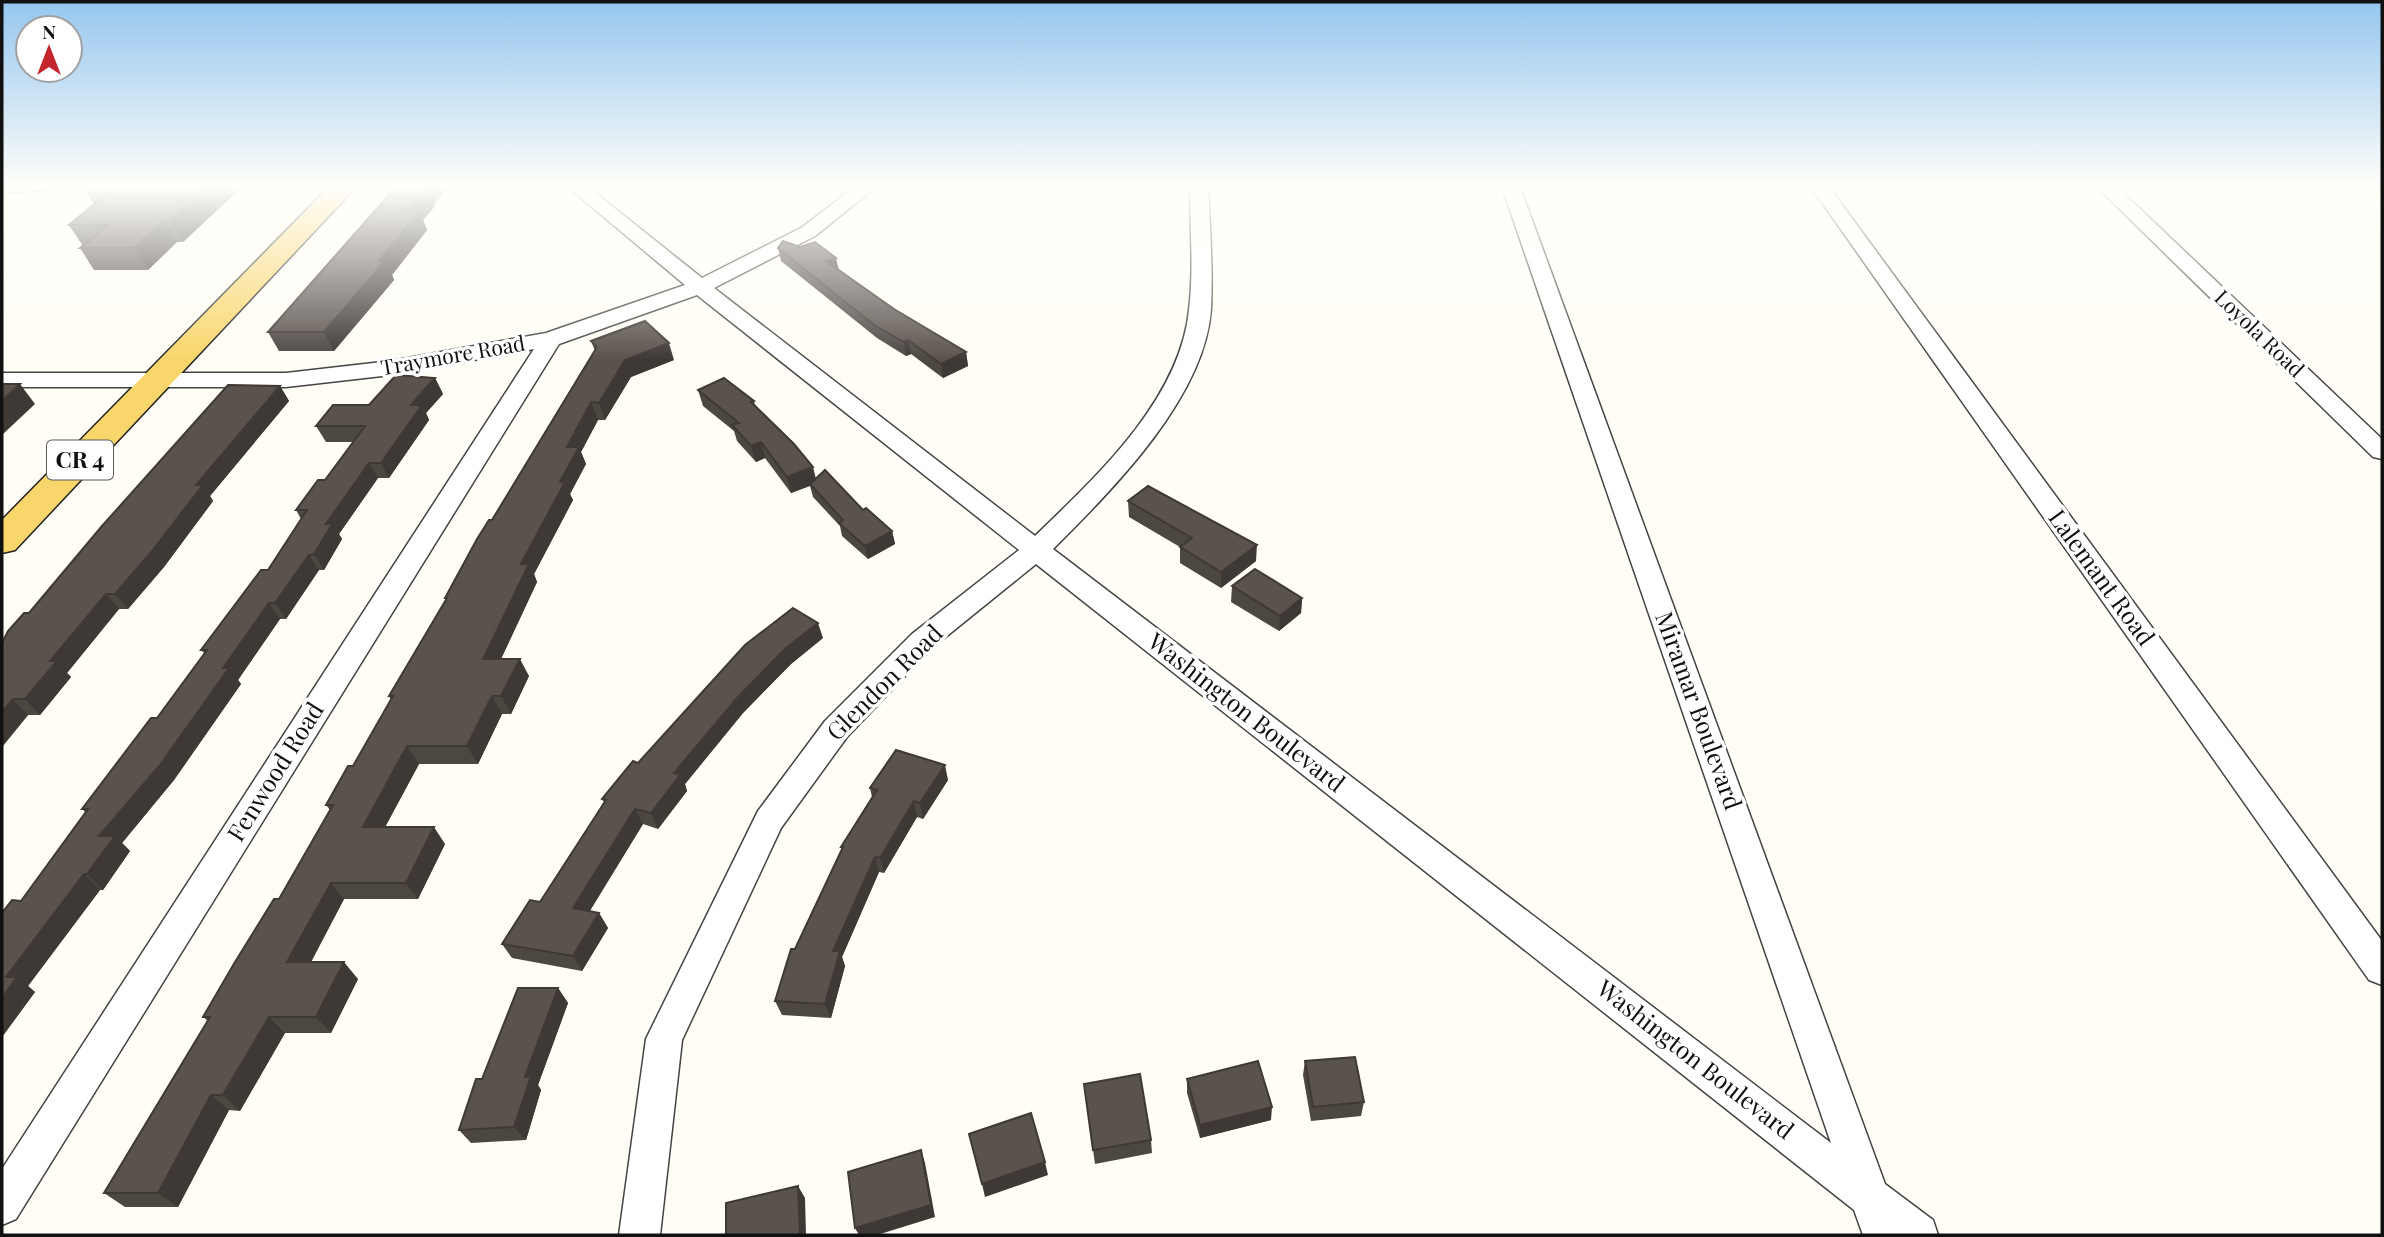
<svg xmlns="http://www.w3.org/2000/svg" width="2384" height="1237" font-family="'Playfair Display',serif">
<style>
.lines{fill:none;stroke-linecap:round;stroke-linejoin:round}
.lane-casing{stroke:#444;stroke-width:3}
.street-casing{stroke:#444;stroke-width:3}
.primary-casing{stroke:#222;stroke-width:3}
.lane{fill:#fff;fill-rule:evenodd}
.street{fill:#fff;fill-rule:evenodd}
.primary{fill:#f9d66b;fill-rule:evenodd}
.wall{fill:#4d4742}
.shaded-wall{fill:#3f3936}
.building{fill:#5a524d;stroke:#3f3936;stroke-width:2}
.labels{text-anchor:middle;stroke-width:7;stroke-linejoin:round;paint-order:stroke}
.far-street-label{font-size:21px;fill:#111;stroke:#fff}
.shield{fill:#fff;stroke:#585858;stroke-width:2}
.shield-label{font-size:23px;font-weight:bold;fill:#111}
.street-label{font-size:24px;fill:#111;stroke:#fff}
</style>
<rect width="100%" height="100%" fill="#fffdf5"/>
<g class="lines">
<defs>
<polygon id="lane" points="2,187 51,187 46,190 2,193"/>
<g id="street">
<path d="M568 187H588L702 278 801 228 855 187H876L815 236 714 288 1035 536C1096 477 1180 400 1189 310 1194 270 1190 227 1190 187H1208C1210 227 1213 269 1211 309 1205 398 1112 490 1053 549L1831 1143 1502 187H1520L1885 1184 1933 1220 1938 1235H1863L1854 1210 1036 564 932 648 847 737 781 828 682 1040 660 1235H619L646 1039 758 811 825 721 912 634 1019 550 697 295 559 344 16 1219 2 1225V1169L534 349 391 375 286 387H2V373H286L391 361 546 333 685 285Z"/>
<polygon points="1811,187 1829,187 2382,941 2382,985 2369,980"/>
<polygon points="2097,187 2117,187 2382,439 2382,459 2373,457"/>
</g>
<polygon id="primary" points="329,187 356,187 15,550 2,553 2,520"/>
</defs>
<use href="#lane" class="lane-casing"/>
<use href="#street" class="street-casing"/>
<use href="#primary" class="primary-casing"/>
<use href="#lane" class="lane"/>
<use href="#street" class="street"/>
<use href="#primary" class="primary"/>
</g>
<g class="wall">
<polygon points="83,187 242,187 183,242 177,242 148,270 94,270 80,248 83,246 69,225 94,204"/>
<polygon points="396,187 449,187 434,204 435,206 423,220 427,230 392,275 394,280 334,351 279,351 268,332"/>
<polygon points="778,248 839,270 894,309 966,352 968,366 943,378 911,354 906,356 877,338 781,261"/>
<polygon points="591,341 674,360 631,377 605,420 598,420 581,452 586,464 570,494 573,500 534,574 537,582 501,659 529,676 511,714 502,714 478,764 419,764 385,827 445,844 418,899 344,899 311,962 358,979 331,1033 285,1033 240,1111 229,1110 178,1207 125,1207 104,1193 208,1021 203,1017 279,899 330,810 326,805 353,766 391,700 389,696 446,600 445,598 595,351"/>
<polygon points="435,378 443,394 426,413 429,420 389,478 378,478 339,534 342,539 324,570 319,570 286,619 280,619 238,680 241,684 174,780 122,843 130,851 103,890 100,890 28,986 35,992 2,1037 21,901 86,813 82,809 157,718 205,654 201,650 268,570 301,519 296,510 325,480 353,442 326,442 316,426"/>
<polygon points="280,386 289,401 210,496 213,501 164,567 128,609 119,609 67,673 71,677 40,715 28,715 2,747 29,613"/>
<polygon points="698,390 754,401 755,406 816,479 892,531 895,544 868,559 842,536 840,526 813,497 810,486 791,493 765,458 756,462 737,441 734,431 703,406"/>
<polygon points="1128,501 1256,561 1221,588 1180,563 1180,547 1129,517"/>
<polygon points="1232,586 1302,598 1301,613 1279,631 1231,602"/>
<polygon points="823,638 791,664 743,713 685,784 687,791 658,829 643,824 590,911 599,913 608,928 582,971 512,958 502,944 540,902 604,802 602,799 638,763"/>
<polygon points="948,780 923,819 917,817 884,873 879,872 842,957 845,966 831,1018 782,1015 775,1001 795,949 842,850 841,847 872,797 870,788"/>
<polygon points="558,988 568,1003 538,1085 541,1090 526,1140 471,1143 459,1130 482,1079"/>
<polygon points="1305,1061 1364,1102 1361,1116 1311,1121 1303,1075"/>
<polygon points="1187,1079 1271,1120 1200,1138 1187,1093"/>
<polygon points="1084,1084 1151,1140 1152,1153 1095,1164"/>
</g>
<g class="shaded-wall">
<polygon points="207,187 242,187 183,242 170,221"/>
<polygon points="425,187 449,187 434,204 435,206 423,220 427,230 392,275 394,280 334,351 324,332 379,261 406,212"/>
<polygon points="164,221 177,242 148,270 134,248"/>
<polygon points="836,258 839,271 826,261"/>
<polygon points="908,340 911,354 906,356 904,342"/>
<polygon points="669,343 674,360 631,377 605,420 599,403 625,360"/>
<polygon points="966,352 968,366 943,378 941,364"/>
<polygon points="435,378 443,394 426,413 429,420 389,478 381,463 411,405"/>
<polygon points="20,384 35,404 2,435 2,401"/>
<polygon points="280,386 289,401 210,496 213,501 164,567 128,609 115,594 196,485"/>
<polygon points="591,402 598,420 581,452 586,464 570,494 573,500 534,574 537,582 493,676 483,659 567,447"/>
<polygon points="761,442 765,458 756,462 751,446"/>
<polygon points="369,463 378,478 339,534 342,539 324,570 314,554 326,524"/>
<polygon points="813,467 817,483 791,493 787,477"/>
<polygon points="892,531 895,544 868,559 865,546"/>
<polygon points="1257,545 1256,561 1221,588 1221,572"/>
<polygon points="309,555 319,570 286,619 275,603"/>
<polygon points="106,594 119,609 67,673 71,677 40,715 25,699 50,661"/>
<polygon points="1302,598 1301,613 1279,631 1280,616"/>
<polygon points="269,603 280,619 238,680 241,684 174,780 122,843 130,851 103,890 87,874 99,836"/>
<polygon points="818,623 823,638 791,664 743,713 685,784 687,791 658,829 651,813 674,773 738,697 786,648"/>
<polygon points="520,659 529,676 511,714 501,696"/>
<polygon points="492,696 502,714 478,764 467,746"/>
<polygon points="13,699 28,715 2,747 2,712"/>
<polygon points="407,746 419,764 376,844 363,827"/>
<polygon points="945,765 948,780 923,819 920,803"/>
<polygon points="914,801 917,817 884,873 880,858"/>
<polygon points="635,809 643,824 582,923 573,908"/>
<polygon points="434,827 445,844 418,899 406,883"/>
<polygon points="875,857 879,872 842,957 845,966 831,1018 825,1004 833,951"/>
<polygon points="84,874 100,890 28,986 35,992 2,1037 2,998 6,977"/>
<polygon points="331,883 344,899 302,979 287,962"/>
<polygon points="599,913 608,928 582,971 573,956"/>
<polygon points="344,962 358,979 331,1033 316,1017"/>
<polygon points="558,988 568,1003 538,1085 541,1090 526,1140 514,1127 525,1077"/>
<polygon points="269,1017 285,1033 240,1111 223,1095"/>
<polygon points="211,1095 229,1110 178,1207 158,1193"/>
<polygon points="1272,1107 1271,1120 1200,1138 1200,1125"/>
<polygon points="921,1150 925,1163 935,1217 877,1235 859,1235 855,1228"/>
<polygon points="1045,1162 1048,1175 985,1197 982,1184"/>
<polygon points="798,1186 805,1198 806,1235 800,1235"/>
</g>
<g class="building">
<polygon points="115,187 207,187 170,221 164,221 134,248 80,248 108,225 69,225"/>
<polygon points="396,187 425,187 424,188 427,188 406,212 419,212 379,261 385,261 324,332 268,332"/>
<polygon points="783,241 800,247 815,242 836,258 826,261 894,309 966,352 941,364 908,340 904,342 874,325 778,248"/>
<polygon points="645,321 669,343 625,360 599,403 591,402 567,447 579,447 560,482 565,482 521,564 529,564 483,659 520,659 501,696 492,696 467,746 407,746 363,827 434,827 406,883 331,883 287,962 344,962 316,1017 269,1017 223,1095 211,1095 158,1193 104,1193 210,1017 203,1017 235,962 274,899 279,899 333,805 326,805 348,766 353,766 393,696 389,696 447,598 445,598 477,539 489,520 492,520 597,347 591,341"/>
<polygon points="396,375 435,378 411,405 422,405 381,463 369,463 326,524 333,523 314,554 309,555 275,603 269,603 223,668 229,668 160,765 99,836 115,836 87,874 84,874 6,977 17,977 2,998 2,913 12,900 21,901 88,809 82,809 151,718 157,718 207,650 201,650 261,570 268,570 307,510 296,510 318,480 325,480 365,426 316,426 333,405 369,405"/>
<polygon points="724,378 754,401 751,402 794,444 813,467 787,477 761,442 751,446 732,425 739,423 698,390"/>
<polygon points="2,384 20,384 2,401"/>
<polygon points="228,385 280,386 196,485 203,485 152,551 115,594 106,594 50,661 57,661 25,699 13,699 2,712 2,643 8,631 24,613 29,613 102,526"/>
<polygon points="825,470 863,510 866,508 892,531 865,546 839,523 843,520 810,484"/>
<polygon points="1148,486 1257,545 1221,572 1180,547 1192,538 1128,501"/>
<polygon points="1255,569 1302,598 1280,616 1232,586"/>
<polygon points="793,608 818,623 786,648 738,697 674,773 680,775 651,813 635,809 573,908 599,913 573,956 502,944 530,900 540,902 606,800 602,799 633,761 638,763 745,645"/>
<polygon points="896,750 945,765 920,803 914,801 880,858 875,857 833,951 840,951 825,1004 775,1001 791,949 795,949 843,847 841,847 877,790 870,788"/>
<polygon points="518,988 558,988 525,1077 531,1076 514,1127 459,1130 476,1079 482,1079"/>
<polygon points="1355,1057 1364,1102 1313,1107 1305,1061"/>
<polygon points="1258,1061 1272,1107 1200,1125 1187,1079"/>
<polygon points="1140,1074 1151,1140 1093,1150 1084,1084"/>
<polygon points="1031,1113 1045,1162 982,1184 969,1134"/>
<polygon points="921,1150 931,1205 855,1228 848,1172"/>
<polygon points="798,1186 800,1235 726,1235 726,1203"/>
</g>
<linearGradient id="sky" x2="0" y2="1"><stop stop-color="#95c6ee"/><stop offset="0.52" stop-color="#fffefa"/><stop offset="1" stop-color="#fffefa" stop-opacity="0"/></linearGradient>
<rect width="2384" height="360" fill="url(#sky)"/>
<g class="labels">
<g class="far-street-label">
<text transform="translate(2259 334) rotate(44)" y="7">Loyola Road</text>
<text transform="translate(453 356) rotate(-10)" y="7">Traymore Road</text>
</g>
<rect class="shield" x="47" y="440.5" width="66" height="39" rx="5"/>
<g class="shield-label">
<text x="80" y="468">CR 4</text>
</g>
<g class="street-label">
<text transform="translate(2101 578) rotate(54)" y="8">Lalemant Road</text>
<text transform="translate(885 683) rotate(-45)" y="8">Glendon Road</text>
<text transform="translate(1698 711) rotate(70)" y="8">Miramar Boulevard</text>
<text transform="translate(1246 713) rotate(38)" y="8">Washington Boulevard</text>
<text transform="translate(276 772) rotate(-58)" y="8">Fenwood Road</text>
<text transform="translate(1695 1060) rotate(38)" y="8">Washington Boulevard</text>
</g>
</g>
<rect width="2384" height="1237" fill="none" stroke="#111111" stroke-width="7"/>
<g transform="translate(49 49)"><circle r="33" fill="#ffffff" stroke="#a0a0a0" stroke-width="2"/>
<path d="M0-5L12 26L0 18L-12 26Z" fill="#c4262e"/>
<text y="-10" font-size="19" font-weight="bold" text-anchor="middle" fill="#111111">N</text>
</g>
</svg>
